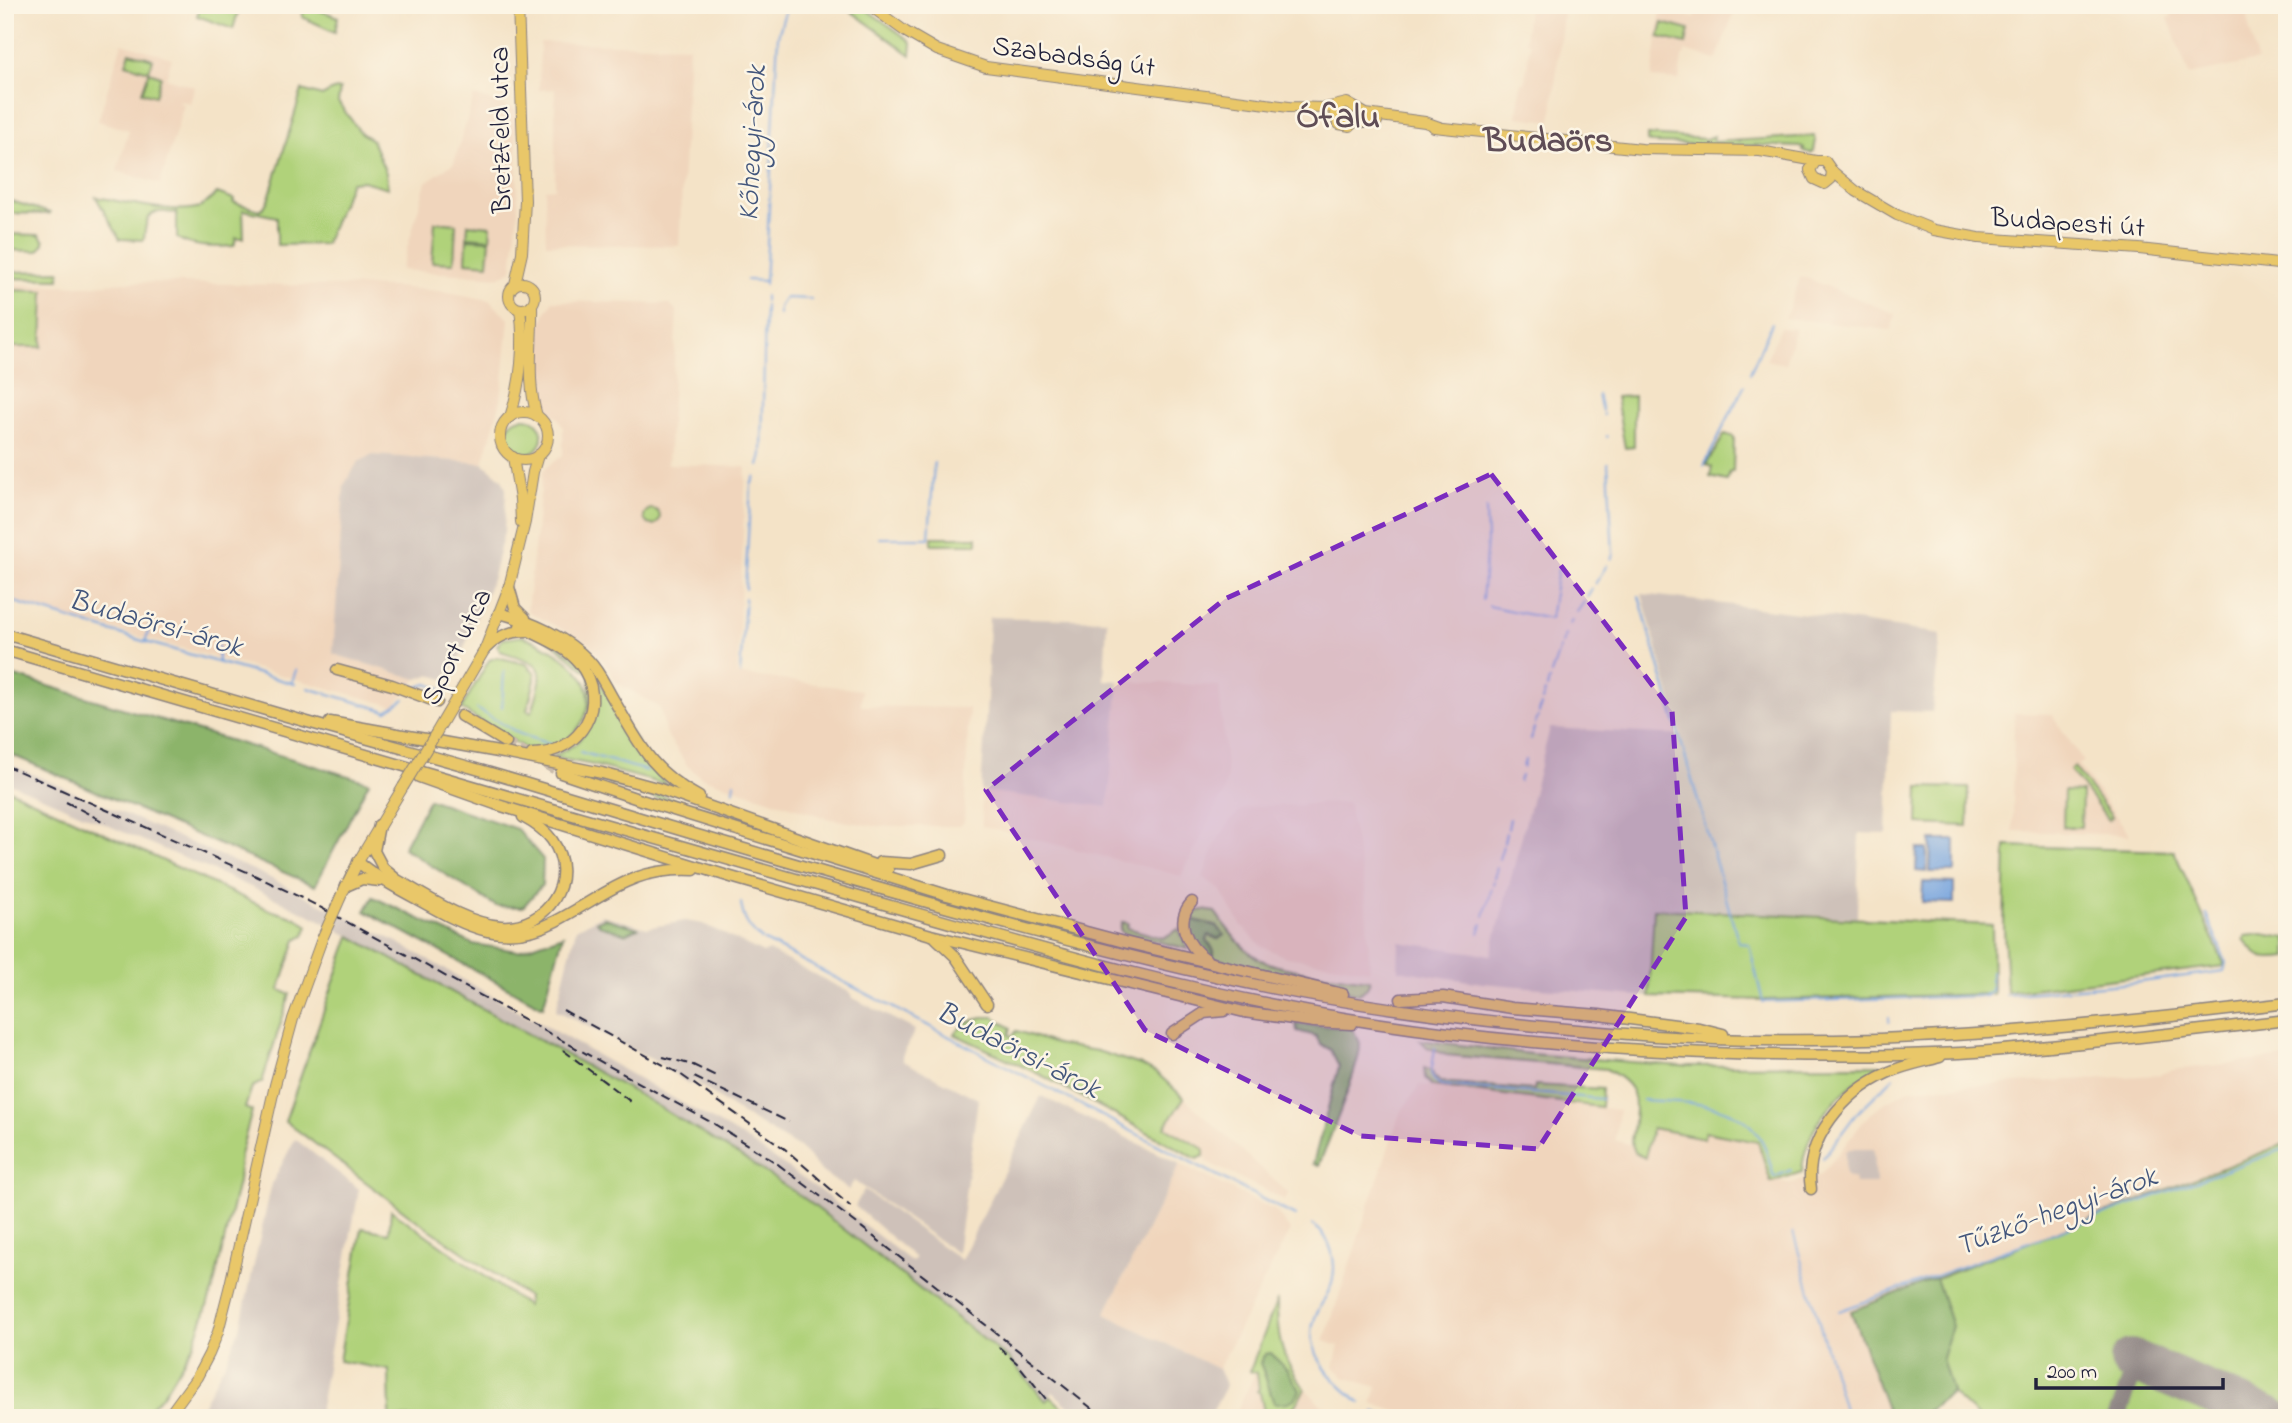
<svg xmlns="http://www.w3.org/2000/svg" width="2292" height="1423" font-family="'Indie Flower',sans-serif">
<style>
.built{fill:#f0d5bc}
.industrial{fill:#cec1b9}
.green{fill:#b0d27a;stroke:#697a5a;stroke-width:2}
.forest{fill:#8cb46a;stroke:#576b52;stroke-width:2}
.water{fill:#75a3de;stroke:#4c628c;stroke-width:2}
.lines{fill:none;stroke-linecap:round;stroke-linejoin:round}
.stream{stroke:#75a3de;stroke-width:2}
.taxiway{stroke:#8b8281;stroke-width:18}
.runway{stroke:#8b8281;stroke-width:42}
.highway-tunnel{stroke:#cabcab;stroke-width:10;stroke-dasharray:10 5;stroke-linecap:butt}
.major-casing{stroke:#8b8281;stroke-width:12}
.highway-casing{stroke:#8b8281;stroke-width:13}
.major{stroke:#e9c769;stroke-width:10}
.highway{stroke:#e9c769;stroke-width:10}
.rail{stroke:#22223b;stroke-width:2;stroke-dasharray:10 5;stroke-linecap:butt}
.major-bridge-casing{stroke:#8b8281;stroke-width:12;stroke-linecap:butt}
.major-bridge{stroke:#e9c769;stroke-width:10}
.marked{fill:#7b2cbf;fill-opacity:0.2;stroke:#7b2cbf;stroke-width:5;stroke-dasharray:14 9;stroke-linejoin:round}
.labels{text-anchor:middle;stroke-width:5;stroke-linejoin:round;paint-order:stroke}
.street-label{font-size:28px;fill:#22223b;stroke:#fcf5e5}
.water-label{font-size:30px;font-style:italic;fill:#43567c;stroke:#fcf5e5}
.district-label{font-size:35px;font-weight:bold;fill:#5f4d56;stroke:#fcf5e5}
</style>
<rect width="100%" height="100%" fill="#fcf5e5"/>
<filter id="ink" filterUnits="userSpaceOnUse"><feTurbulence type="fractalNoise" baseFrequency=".0143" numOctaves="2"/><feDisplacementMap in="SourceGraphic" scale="14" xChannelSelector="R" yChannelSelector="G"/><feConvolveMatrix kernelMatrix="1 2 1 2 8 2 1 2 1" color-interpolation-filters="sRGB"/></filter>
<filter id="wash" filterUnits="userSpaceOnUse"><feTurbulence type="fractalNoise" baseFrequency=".00686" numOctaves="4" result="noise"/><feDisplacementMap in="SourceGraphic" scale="28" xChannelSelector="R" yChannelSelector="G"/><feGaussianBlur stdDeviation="1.57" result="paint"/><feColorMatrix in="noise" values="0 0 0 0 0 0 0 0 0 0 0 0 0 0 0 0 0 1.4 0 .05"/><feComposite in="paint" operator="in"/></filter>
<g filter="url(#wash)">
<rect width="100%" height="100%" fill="#f4e3c7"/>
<g class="built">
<polygon points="1528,5 1564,5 1551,121 1517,117 1521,83 1525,83 1530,44 1525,41"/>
<polygon points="1702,5 1737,5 1716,60 1685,51 1684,56 1682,56 1679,80 1652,78 1661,10 1694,18 1694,20 1699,6"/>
<polygon points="2167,5 2244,5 2257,61 2189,75 2168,18 2172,17"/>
<polygon points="540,42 689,46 679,246 546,244 545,189 555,188 555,89 539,90"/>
<polygon points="122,43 172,58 166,78 195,87 190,103 179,100 178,103 184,104 160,184 117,171 129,130 98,121"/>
<polygon points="474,96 516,109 518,211 512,270 499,277 401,270 426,182 454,163"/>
<polygon points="1801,276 1896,314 1891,330 1785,318"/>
<polygon points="123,282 396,287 448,292 489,300 509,319 501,400 483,463 373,455 333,654 417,679 394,706 5,600 5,284 88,286"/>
<polygon points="553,301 669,304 677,311 668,464 746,467 737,674 861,690 861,706 969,708 964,822 959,826 875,826 830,819 701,777 688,766 669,738 665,730 660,708 616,682 608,667 587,642 527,611 543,470 563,455 563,427 559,419 539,399 540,328 546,312"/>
<polygon points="1780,328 1795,329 1785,364 1766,360"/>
<polygon points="1119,681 1219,686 1227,777 1224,793 1181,876 982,826 981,791 1108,807"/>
<polygon points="2014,713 2051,714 2084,762 2078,764 2130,835 2013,831"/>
<polygon points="1348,803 1365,889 1370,970 1286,957 1261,946 1242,926 1220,890 1203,877 1214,848 1229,821 1246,808 1256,806"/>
<polygon points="2287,1057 2287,1143 1851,1311 1889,1414 1838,1415 1835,1418 1416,1418 1372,1403 1377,1387 1344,1377 1334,1366 1339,1346 1324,1341 1400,1113 1420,1085 1619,1110 1615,1140 1631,1145 1634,1152 1646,1157 1652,1128 1703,1137 1704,1132 1759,1142 1771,1182 1791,1183 1821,1175 1867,1117 1884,1103 1910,1089 2158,1075 2173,1070"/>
<polygon points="1184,1098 1288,1193 1285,1200 1207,1162 1202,1148 1165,1127"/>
<polygon points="1180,1164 1276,1211 1290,1230 1218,1369 1105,1314"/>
<polygon points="1257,1370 1263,1412 1282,1418 1233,1418"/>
<polygon points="1306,1389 1318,1402 1340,1418 1287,1418"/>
</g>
<g class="industrial">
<polygon points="373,455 483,463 502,479 506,489 504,531 493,577 461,655 444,679 430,675 417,679 333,654 344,485 358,462"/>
<polygon points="1642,594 1814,615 1941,634 1932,712 1891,711 1887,834 1859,833 1857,917 1655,909 1649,997 1482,983 1398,970 1399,942 1491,955 1550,728 1681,735"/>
<polygon points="989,617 1107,620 1104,680 1119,681 1108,807 981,791 987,698"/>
<polygon points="5,762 260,873 395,941 744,1138 819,1190 912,1262 915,1258 855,1206 864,1190 961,1260 1041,1096 1180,1164 1105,1314 1218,1369 1226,1386 1209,1418 1081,1418 1053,1392 1047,1401 1010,1360 808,1201 745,1159 641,1096 320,920 253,888 5,781"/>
<polygon points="602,915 647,928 685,921 703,924 763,953 768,951 851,993 853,998 915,1030 902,1056 903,1061 978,1099 957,1253 854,1181 848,1190 822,1172 801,1149 732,1108 694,1081 690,1085 655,1061 556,1010 576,929"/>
<polygon points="295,1139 359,1189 318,1418 195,1418 226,1361 240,1328 272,1183"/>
<polygon points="1848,1149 1874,1149 1876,1184 1855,1184 1854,1179 1848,1177 1845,1174 1845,1152"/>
</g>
<g class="green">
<polygon points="205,5 240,5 233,29 197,16 200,8 204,10"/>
<polygon points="305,5 338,17 335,32 302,17"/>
<polygon points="851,5 860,5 909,40 912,44 911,55 848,9"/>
<polygon points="1663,23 1689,30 1686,44 1659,37"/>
<polygon points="130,52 153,59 149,71 126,64"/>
<polygon points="149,72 161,76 155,96 142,92"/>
<path d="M340 89 338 102 361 133 372 140 386 173 388 188 363 181 351 182 325 244 277 245V217L243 210 244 238H236L234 246C215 247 195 249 177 238V212C170 214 166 211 160 212 145 212 145 229 144 240L120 239 96 197C121 201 177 215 200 207 207 204 212 198 217 193L234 199 233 202 259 210 264 207 269 198 302 90 322 96 333 90Z"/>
<polygon points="1647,135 1706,139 1714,136 1713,142 1814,136 1816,140 1814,151 1811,153 1803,151 1804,148 1800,147 1756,145 1702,147 1690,144 1651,143 1647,141"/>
<polygon points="5,199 50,213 49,214 5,213"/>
<polygon points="435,222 456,224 454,263 432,262"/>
<polygon points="468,224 491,226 490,239 467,237"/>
<polygon points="5,234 39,235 44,241 44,244 38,251 5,250"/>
<polygon points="467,239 490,240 488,264 466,262"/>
<polygon points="60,271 59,279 5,278 5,272"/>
<polygon points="5,290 44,291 42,347 5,347"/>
<polygon points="1634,396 1634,447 1625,448 1616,397"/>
<circle cx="524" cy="436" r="18"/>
<polygon points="1725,434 1734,437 1733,472 1730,472 1727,481 1710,477 1712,467 1706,465"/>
<circle cx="652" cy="517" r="8"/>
<rect x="932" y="537" width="45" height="7"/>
<polygon points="535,629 592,669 651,767 667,785 593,765 552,757 576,744 590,725 590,674"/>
<path d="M523 636C555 649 604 675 584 719 580 726 569 740 562 744 552 748 539 749 529 751L461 709 489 660 497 657 526 664 535 673V680L527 710 532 712C546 664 547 666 500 651L497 645 503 639Z"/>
<polygon points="2074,767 2112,817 2108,820 2070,770"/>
<polygon points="573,772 606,776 858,862"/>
<polygon points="1919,787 1969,788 1968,826 1918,824"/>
<polygon points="5,788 270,910 296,918 308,926 304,936 296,940 279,990 290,994 262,1082 252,1087 245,1108 252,1111 240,1155 238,1182 213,1289 194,1344 162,1396 139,1418 5,1418"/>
<polygon points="2064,791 2082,792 2081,827 2063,827"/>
<polygon points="2006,846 2174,851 2225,966 2007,992 2004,929"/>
<polygon points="1654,909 1992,925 1993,994 1763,1000 1649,997"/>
<path d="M1202 910 1215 912C1228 930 1241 949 1261 960 1284 972 1342 976 1370 980L1367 988 1359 994 1213 958 1214 951 1207 940 1209 935 1218 939 1190 919 1196 912Z"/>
<polygon points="1122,922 1128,923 1127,928 1163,938 1179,929 1188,949 1122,933 1120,929"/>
<path d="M2262 934 2287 938V957C2262 960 2258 959 2244 939L2246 936Z"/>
<polygon points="350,936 641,1096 745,1159 808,1201 1010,1360 1046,1401 1050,1396 1074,1418 1025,1418 1020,1415 1011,1418 390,1418 389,1370 339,1361 362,1228 389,1233 391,1210 527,1306 528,1297 412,1217 285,1121"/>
<polygon points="982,1017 994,1017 1011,1028 1009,1035 1012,1036 1017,1031 1056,1044 1097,1051 1141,1065 1158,1074 1184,1098 1165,1127 1202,1148 1204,1150 1204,1156 1197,1159 1043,1076 954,1034 964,1024"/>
<path d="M1420 1040 1531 1054 1680 1066 1881 1065C1841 1089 1805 1123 1802 1172L1771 1182 1758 1142 1705 1132 1704 1138 1652 1128 1645 1158 1634 1152C1630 1144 1631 1139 1633 1130 1637 1097 1638 1085 1606 1069L1446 1055 1427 1047Z"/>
<polygon points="1424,1068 1432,1071 1434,1077 1441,1082 1534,1090 1535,1085 1602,1089 1601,1107 1433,1086 1425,1078"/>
<polygon points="2287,1143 2287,1418 1979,1418 1952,1393 1919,1418 1893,1418 1889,1414 1851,1311"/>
<path d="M1277 1300C1277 1341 1281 1356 1305 1389L1287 1418 1264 1412 1260 1393 1257 1391 1259 1389 1257 1373 1250 1371Z"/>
</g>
<g class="forest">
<polygon points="5,673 369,782 315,886 5,752"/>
<polygon points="429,799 517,829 543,859 542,885 523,907 496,906 403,848"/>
<polygon points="373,897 473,944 518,951 563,935 543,1007 365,911"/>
<polygon points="604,918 638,928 626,934 599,925 596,922"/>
<polygon points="1190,919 1217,926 1224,935 1218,939 1209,935 1207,940 1214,951 1213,958 1192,946 1187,920"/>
<path d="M1296 1024 1352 1028C1354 1033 1359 1038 1360 1043 1363 1059 1327 1144 1319 1165L1313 1164 1339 1066 1331 1050 1320 1044 1316 1036 1297 1031Z"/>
<polygon points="1936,1278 1952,1326 1942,1358 1952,1392 1919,1418 1893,1418 1889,1414 1851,1311"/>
<path d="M1271 1353 1287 1370 1300 1390C1295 1403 1286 1403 1274 1403 1269 1390 1266 1376 1260 1363L1265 1354Z"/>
</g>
<g class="water">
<polygon points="1931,840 1955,840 1955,872 1930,872"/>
<polygon points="1917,849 1927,849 1927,872 1916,871"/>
<polygon points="1923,882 1954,883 1954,903 1922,902"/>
</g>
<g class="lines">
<g class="stream">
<polyline points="747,280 764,281"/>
<polyline points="765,284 778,36 787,5"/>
<polyline points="765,296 765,301"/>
<polyline points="779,314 779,307 785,298 811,299"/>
<polyline points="1750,373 1772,323"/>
<polyline points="1598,395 1602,411"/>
<polyline points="1603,414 1603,415"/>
<polyline points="1607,436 1607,437"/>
<polyline points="1608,463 1613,555 1611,559"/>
<polyline points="759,466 762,454 765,305"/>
<polyline points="1704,466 1744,386"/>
<polyline points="879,538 929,538 934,463"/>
<polyline points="1595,584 1607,565"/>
<polyline points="745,589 751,485 755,476"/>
<polyline points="1639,596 1738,940 1740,943 1749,944 1763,1002 1987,996"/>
<polyline points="1587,597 1592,588"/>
<polyline points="5,599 146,642 295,684"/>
<polyline points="1482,600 1487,541 1486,509"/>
<polyline points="1489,606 1550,619 1558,569"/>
<polyline points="1577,612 1584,602"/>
<polyline points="1570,624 1572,620"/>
<polyline points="146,640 150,624"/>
<polyline points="1562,644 1565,635"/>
<polyline points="218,661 218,645"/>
<polyline points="740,674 745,598"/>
<polyline points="1551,674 1560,648"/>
<polyline points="292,682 296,670"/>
<polyline points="411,684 416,688 427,684 441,689"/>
<polyline points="308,688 387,711 405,699"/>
<polyline points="1547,688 1549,680"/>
<polyline points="1542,701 1545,692"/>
<polyline points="502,707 504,671"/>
<polyline points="477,709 520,734 552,745"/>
<polyline points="1539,713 1541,705"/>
<polyline points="1535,724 1538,717"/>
<polyline points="1531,739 1534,728"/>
<polyline points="580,752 647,771"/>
<polyline points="1523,767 1525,760"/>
<polyline points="1519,781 1521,776"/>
<polyline points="733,791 734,782"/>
<polyline points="1508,829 1510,819"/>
<polyline points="1504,842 1506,833"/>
<polyline points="1499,859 1503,846"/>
<polyline points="1494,878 1497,868"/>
<polyline points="1493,884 1494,881"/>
<polyline points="1490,894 1492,888"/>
<path d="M741 903C743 919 748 928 761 939L1295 1216"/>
<polyline points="1484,916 1490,896"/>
<polyline points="1479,933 1482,924"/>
<polyline points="1984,995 1991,991 1991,972"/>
<polyline points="2005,995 2133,983 2224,971 2226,962 2206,914"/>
<polyline points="1889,1017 1889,1022"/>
<polyline points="1435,1048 1431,1074 1434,1080 1441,1085 1602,1099"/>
<path d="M1643 1100C1684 1103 1739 1099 1762 1141 1768 1152 1770 1165 1774 1177L1791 1170"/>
<polyline points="1823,1158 1856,1114 1894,1077"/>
<path d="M1312 1225C1332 1236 1339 1266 1330 1288 1324 1303 1312 1315 1312 1333 1313 1364 1339 1386 1361 1403"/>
<polyline points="1793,1232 1845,1413 1845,1418"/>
<polyline points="1839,1311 2287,1148"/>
<polyline points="1375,1412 1389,1418"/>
</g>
<polyline class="taxiway" points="2117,1418 2130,1382 2144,1365"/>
<polyline class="runway" points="2131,1360 2270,1418"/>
</g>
</g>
<g filter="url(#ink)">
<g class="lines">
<polyline class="highway-tunnel" points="506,743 561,773"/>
<defs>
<g id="major">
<polyline points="869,5 906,32 937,50 986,67 1289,107 1325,108 1347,103 1366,114 1425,122 1439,127"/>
<polyline points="1338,106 1334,116 1339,124 1350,126 1357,118"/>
<polyline points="1355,122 1377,122"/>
<polyline points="1434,127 1642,149 1760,151 1816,161"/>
<polyline points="1810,170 1816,161 1825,161 1832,171 1856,191 1897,215 1934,230 1979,238 2139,249 2287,265"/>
<polyline points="1810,170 1814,179 1825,184 1831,179 1832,171"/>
<circle cx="522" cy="296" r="13"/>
<polyline points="515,284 522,253 525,201 518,5"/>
<path d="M532 305C533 342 526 380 537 416"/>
<circle cx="524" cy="436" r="24"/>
<path d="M510 417C521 384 525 344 520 309"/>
<polyline points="513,457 520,499 521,522"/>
<polyline points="436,733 485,649 509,587 525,522 533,472 538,455"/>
<polyline points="344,890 358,862 403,787"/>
<polyline points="167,1418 197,1377 209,1354 218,1332 230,1285 275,1085 293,1019 322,939"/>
</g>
<g id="highway">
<polyline points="509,587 515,608 525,618"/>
<path d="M499 613C530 621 567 637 589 661 599 671 605 685 612 697 639 743 650 771 699 797"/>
<path d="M520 626C539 637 565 645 579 663 611 703 581 754 532 754"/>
<path d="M5 634C95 660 185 687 276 713 358 737 442 758 524 783 666 826 809 869 952 909 1057 938 1163 966 1271 988 1397 1013 1527 1027 1655 1036 1866 1050 2077 1028 2287 1003"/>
<path d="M485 649C498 636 509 631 528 631"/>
<path d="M5 650C276 729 546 808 817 885 1001 937 1185 994 1375 1023 1506 1043 1639 1052 1772 1055 1835 1056 1898 1056 1960 1053 2069 1046 2178 1033 2287 1020"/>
<polyline points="337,670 392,685 437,702"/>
<polyline points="461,716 506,743"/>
<polyline points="330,722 504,753 602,773 657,788 888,870"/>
<polyline points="561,773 641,800 947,895 1124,942 1343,994"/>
<polyline points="419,777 495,804 731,877 931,935 1244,1012 1314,1022 1352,1024"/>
<polyline points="379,825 374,851 383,868 395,878"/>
<path d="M358 862C376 877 396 888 417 899 464 925 503 949 556 921 607 894 631 867 694 870"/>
<polyline points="880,862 911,864 942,855"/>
<path d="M388 875C421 892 464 924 501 926 547 929 580 880 552 840 545 830 534 823 523 817"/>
<polyline points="346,886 362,879 380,881"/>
<path d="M1192 902C1174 921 1187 946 1206 959"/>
<polyline points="936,938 955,956 987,1004"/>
<polyline points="1401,999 1443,997 1512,1008 1599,1015 1699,1028 1723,1034"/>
<polyline points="1172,1034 1204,1013 1224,1011"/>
<path d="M1811 1189C1803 1139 1845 1092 1887 1073 1904 1065 1923 1062 1940 1057"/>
</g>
</defs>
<use href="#major" class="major-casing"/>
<use href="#highway" class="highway-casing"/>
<use href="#major" class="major"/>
<use href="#highway" class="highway"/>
<g class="rail">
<polyline points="5,765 256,876 316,905 716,1125 775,1162 860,1226 1104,1418"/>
<polyline points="66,802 106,823"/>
<polyline points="563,1010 680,1074 785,1149 851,1207"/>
<polyline points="563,1050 631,1102"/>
<polyline points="663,1057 693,1065 716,1076"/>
<polyline points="694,1077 789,1122"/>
<polyline points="999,1347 1018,1364 1046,1399"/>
</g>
<defs>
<g id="major-bridge">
<polyline points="403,787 436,733"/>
<polyline points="322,939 342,894"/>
</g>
</defs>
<use href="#major-bridge" class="major-bridge-casing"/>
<use href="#major-bridge" class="major-bridge"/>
</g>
</g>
<path class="marked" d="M1491 474 1672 711 1686 917 1538 1149 1360 1136 1145 1030 986 790 1225 599Z"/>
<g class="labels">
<g class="street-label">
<text transform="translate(1074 55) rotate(8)" y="10">Szabadság út</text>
<text transform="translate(499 130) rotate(-91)" y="10">Bretzfeld utca</text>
<text transform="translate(2068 221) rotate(4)" y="10">Budapesti út</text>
<text transform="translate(455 646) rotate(-64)" y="10">Sport utca</text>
</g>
<g class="water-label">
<text transform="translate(751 143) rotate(-87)" y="10">Kőhegyi-árok</text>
<text transform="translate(156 622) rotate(16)" y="10">Budaörsi-árok</text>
<text transform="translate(1019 1049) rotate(27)" y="10">Budaörsi-árok</text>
<text transform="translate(2056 1210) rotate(-20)" y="10">Tűzkő-hegyi-árok</text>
</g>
<g class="district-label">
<text x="1338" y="127">Ófalu</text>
<text x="1548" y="151">Budaörs</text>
</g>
</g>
<rect width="2292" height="1423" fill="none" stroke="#fcf5e5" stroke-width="28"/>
<path d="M2036 1378v10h187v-10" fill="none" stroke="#22223b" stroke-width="3.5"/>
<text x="2047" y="1378" font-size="21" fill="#22223b" stroke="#fcf5e5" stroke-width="5" paint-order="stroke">200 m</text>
</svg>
